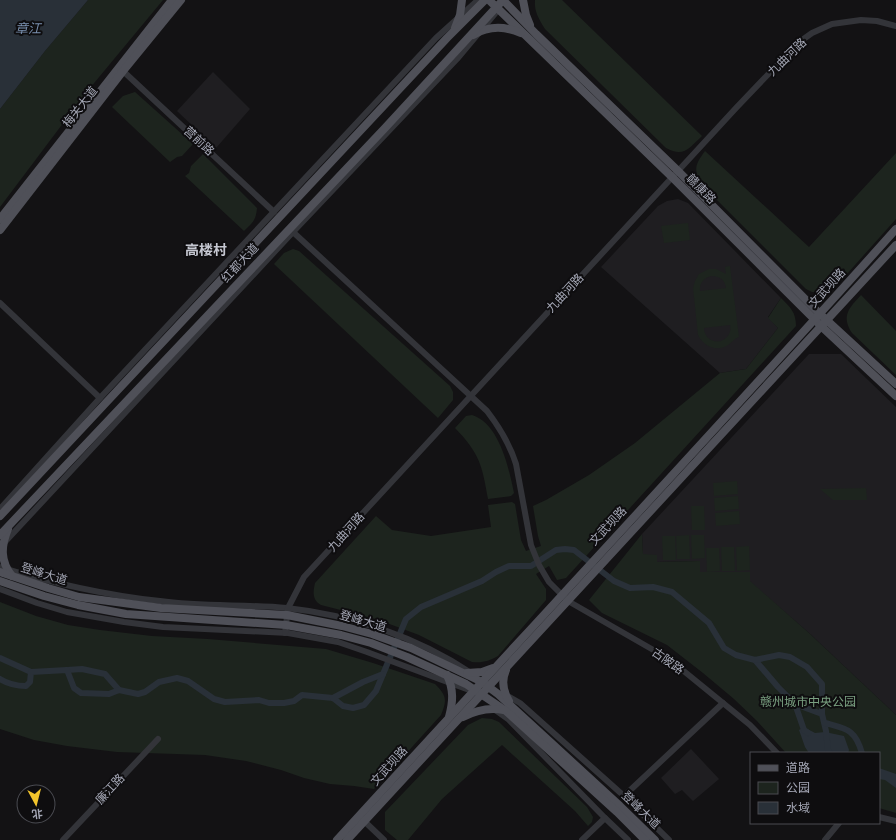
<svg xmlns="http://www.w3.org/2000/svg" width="896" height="840" font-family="'Titillium Web','Noto Sans SC',sans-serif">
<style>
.built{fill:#1f1e21}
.green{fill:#1d241e;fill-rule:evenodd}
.water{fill:#293038}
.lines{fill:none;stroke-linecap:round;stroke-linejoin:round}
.canal{stroke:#293038;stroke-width:6}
.minor{stroke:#333439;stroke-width:6}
.major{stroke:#4f5058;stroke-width:8}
.labels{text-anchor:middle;stroke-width:4;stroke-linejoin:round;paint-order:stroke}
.street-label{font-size:12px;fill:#a4a7b5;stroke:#0e0d0f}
.park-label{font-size:12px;fill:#7aa081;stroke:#0e0d0f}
.water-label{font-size:13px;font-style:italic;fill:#7a91b0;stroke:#0e0d0f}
.quarter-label{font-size:14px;font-weight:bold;fill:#c5c7d1;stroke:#0e0d0f}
</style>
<rect width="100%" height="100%" fill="#131214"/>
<g class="built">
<polygon points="213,72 250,109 216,148 177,111"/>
<polygon points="678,199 688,203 781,298 768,317 778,328 746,369 720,373 601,267 658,206 667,201"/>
<polygon points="809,354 841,354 896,407 896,715 809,633 749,581 750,572 700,572 699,561 657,562 643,555 642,534"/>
<polygon points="691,749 719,779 693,801 682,790 675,794 661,778"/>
</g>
<g class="green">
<polygon points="88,0 163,0 85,94 0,207 0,109 45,51"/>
<path d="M535 0H562L702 136C689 148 684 158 666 148L545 29C539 19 534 12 535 0Z"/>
<polygon points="135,92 193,144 182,156 177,157 170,162 112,107 123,96"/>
<path d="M705 151 809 247 896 153V219L838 284 831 289 825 292H812L806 289 704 187C693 171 694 166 705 151Z"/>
<path d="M203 154 257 208C256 221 252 223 244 231L185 176 189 173 191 166Z"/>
<polygon points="688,223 690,240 664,243 661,226"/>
<polygon points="293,249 299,251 450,386 453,392 453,400 438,418 274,264 284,253"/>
<path d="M730 266 739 337C734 339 732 342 728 345 717 352 704 347 698 335L693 288 695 281 699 274 709 269H716L726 274 725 267ZM711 276C720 276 725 280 726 288L700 291C699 283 704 278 711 276ZM730 325C732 332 728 338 721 341 712 343 704 337 704 328Z"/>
<path d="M861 295 896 331V375L852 333C841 316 849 308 861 295Z"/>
<path d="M781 298C790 307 796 312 796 326L566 578 557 580 549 566 536 574 546 589V600L498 656C489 661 483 663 472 662L419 635 376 619 321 605C312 600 313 592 315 583L376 516 392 530 431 536 491 527 488 505 512 502 515 504 521 540 526 551 541 546 538 536 533 506 546 500 589 475 635 443 720 373 746 369 778 328 768 318Z"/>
<path d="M472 415C499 423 509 468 514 493L511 496 488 499C482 465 480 454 455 428L466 416Z"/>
<polygon points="737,481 738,494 714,496 713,483"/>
<polygon points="866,488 867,500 833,500 820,489"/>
<polygon points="738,496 739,509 715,511 714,498"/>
<polygon points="691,506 704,506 705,530 692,530"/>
<polygon points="739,511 740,524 716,526 715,513"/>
<polygon points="642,534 643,554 657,555 657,562 700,561 700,572 750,572 750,581 809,633 896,715 896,813 879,808 879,753 786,753 757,721 734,699 703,673 667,645 602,613 589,600"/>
<polygon points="689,535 690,559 677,559 676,536"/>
<polygon points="691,535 704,535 705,558 692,559"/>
<polygon points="662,536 675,536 676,560 663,560"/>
<polygon points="749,546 750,570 737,571 736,547"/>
<polygon points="721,547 734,547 735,571 722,571"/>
<polygon points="706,548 719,548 720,571 707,572"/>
<path d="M0 602 36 616 68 625 100 630 152 636 208 639 326 649 373 663 435 684C447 696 447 700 441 715L374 789 354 786 330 784 304 778 281 770 246 761 205 755 117 752 67 746 34 740 0 729Z"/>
<polygon points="482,718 492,719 499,722 587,807 593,817 592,822 588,826 575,811 502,745 442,799 408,840 397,840 385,830 385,812 468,725"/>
</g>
<g class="water">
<polygon points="0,0 88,0 45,51 0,109"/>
<polygon points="804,727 815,733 825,732 844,736 849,750 848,753 809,753 805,747 799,730"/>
<polygon points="879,768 896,774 896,788 885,780 879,779"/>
</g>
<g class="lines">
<g class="canal">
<polyline points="0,658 31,672"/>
<polyline points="755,660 778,687 795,704 822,714"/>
<polyline points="67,670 82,669 105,674 119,690"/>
<path d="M0 679C8 684 16 686 26 686L30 682 31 672 67 670 74 688 81 693 109 694 119 690 138 694 145 692 159 682 177 678 188 681 214 699 225 702 259 700 269 703H284L294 701 302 695 333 698 343 706 353 708 364 705 376 691 406 619 421 607 482 581 496 572 509 566H531L556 550 565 549 574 550 614 581 630 588 653 587 672 592 709 623 724 648 736 655 755 660 779 655 790 657 807 667 822 684V714L826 731 828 750 830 753"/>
<polyline points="333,698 363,682 383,674"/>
<polyline points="795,704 804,730 808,733"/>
<path d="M825 723C847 729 855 729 862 753"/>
</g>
<g class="minor">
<polyline points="123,71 274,212"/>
<path d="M293 232 487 411C500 428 510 445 516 464L531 545 539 565 549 582 568 601 669 659 750 725 777 753"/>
<polyline points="0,303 100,398"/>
<polyline points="0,509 100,398 436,38 478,0"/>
<polyline points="4,543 293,232 457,59 498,10"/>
<path d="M0 567C52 583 105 595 160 601 202 607 245 604 287 608 352 615 417 637 471 673"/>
<polyline points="0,589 37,603 67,612 124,622 163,627 288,633 338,642 367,652 442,680 472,691"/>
<polyline points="285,633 288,608 304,577 736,108 798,43 812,33 832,24 861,20 877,21 896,26"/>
<polyline points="506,695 520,703 624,796 669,840"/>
<polyline points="494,709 508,719 605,818 628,840"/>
<polyline points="624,796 723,703"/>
<polyline points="879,817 896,821"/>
<polyline points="362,819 384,840"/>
<polyline points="63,840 158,739"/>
<polyline points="582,840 605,818"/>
<polyline points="825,840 839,823"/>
</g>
<g class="major">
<polyline points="489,0 672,177 821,326 896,396"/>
<polyline points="503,0 536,34 678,171 820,314 896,384"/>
<polyline points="523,0 526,15 530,25"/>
<polyline points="455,28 460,15 462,0"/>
<path d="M473 35C488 26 505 26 521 33"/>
<polyline points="0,219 172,0"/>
<polyline points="0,230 123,71 181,0"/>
<polyline points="0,516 447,38 485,0"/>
<path d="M8 529C1 546 0 561 12 576"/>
<polyline points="0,535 385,128 503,0"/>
<polyline points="0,572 48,588 79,597 161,608 287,615 342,626 372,634 411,648 482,682 498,694 620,806 655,840"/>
<polyline points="0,581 44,596 78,605 126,614 286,625 341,635 371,643 407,657 466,684 506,711 617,812 645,840"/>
<path d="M506 670C501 681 503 691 509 701"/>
<polyline points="467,673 482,672 493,668"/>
<path d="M447 675C454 690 453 702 449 717"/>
<path d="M463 717C476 710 489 707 504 710"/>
<path d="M337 840C523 636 712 435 896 229"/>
<polyline points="347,840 896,245"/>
</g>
</g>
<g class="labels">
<g class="street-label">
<text transform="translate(787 57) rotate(-44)" y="4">九曲河路</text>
<text transform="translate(80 107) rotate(-52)" y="4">梅关大道</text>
<text transform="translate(199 141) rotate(43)" y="4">营前路</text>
<text transform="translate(701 189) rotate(45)" y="4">赣康路</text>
<text transform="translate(240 263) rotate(-47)" y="4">红都大道</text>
<text transform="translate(827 288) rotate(-48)" y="4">文武坝路</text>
<text transform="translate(565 293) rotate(-47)" y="4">九曲河路</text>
<text transform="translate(608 526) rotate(-47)" y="4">文武坝路</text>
<text transform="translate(346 532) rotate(-48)" y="4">九曲河路</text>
<text transform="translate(44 574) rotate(17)" y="4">登峰大道</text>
<text transform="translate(363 621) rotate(16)" y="4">登峰大道</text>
<text transform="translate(668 661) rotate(35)" y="4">古陂路</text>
<text transform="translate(389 766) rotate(-48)" y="4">文武坝路</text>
<text transform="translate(110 789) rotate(-47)" y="4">廉江路</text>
<text transform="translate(641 810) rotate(44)" y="4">登峰大道</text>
</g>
<g class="park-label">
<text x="808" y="706">赣州城市中央公园</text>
</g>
<g class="water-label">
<text x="28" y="33">章江</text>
</g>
<g class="quarter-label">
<text x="206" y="255">高楼村</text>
</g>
</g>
<rect x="750" y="752" width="130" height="72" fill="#0e0d0f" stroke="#4a4b51"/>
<rect x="758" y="765" width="20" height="6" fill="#4f5058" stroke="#4a4b51"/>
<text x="786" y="772" font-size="12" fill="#a4a7b5">道路</text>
<rect x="758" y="782" width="20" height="12" fill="#1d241e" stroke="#4a4b51"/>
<text x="786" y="792" font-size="12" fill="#a4a7b5">公园</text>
<rect x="758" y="802" width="20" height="12" fill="#293038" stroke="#4a4b51"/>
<text x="786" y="812" font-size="12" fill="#a4a7b5">水域</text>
<g transform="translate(36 804) rotate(173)"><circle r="19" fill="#0e0d0f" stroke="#4a4b51"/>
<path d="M0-3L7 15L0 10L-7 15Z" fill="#f2c42c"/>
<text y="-6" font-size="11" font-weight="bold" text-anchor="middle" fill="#a4a7b5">北</text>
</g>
</svg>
